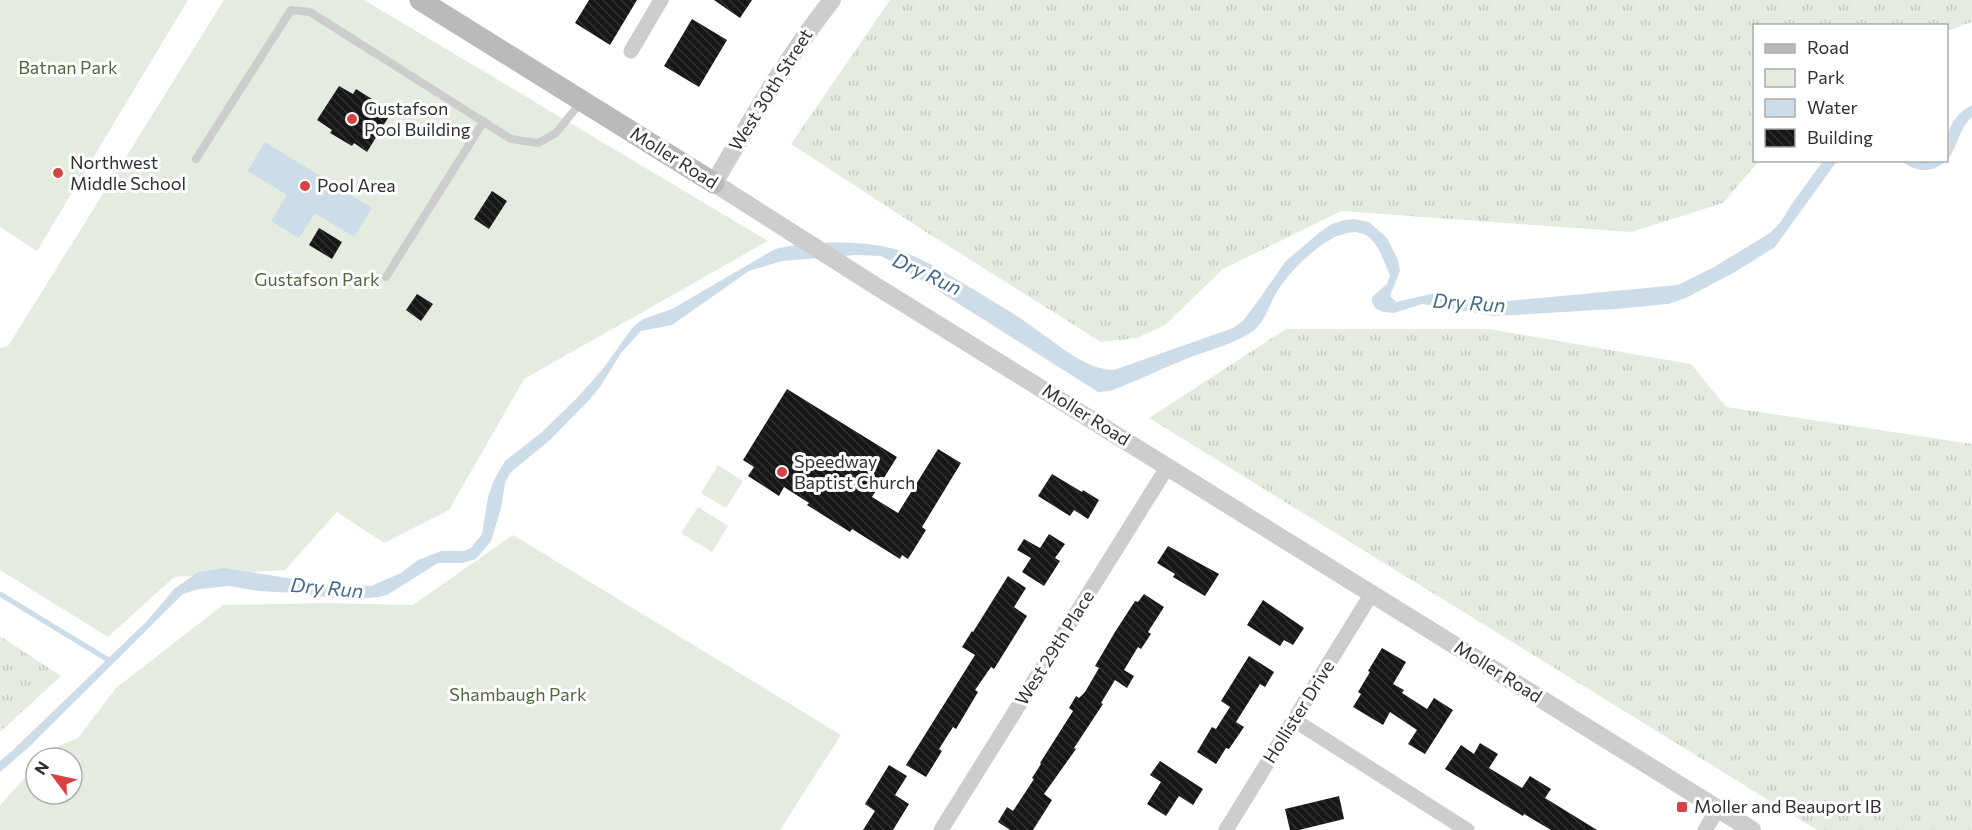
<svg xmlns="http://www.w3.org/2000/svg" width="1972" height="830" font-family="Commissioner,sans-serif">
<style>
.grass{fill:url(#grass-tufts)}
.park{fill:#e4ebdf}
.water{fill:#cddce9}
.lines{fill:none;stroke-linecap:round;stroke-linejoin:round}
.stream{stroke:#cddce9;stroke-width:5}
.building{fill:url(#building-back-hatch)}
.service{stroke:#cdcdcd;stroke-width:8}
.minor{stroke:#cdcdcd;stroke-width:15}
.tertiary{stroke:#cdcdcd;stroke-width:18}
.secondary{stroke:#bababa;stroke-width:21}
.poi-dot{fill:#d64342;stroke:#fff;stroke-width:2}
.labels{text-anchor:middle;stroke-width:6;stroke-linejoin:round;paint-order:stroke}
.park-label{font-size:18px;fill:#506840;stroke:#fff}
.street-label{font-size:18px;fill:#303030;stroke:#fff}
.poi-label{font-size:18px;fill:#303030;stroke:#fff;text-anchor:start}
.water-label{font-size:20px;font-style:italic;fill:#446a8b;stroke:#fff}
</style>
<defs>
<pattern id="grass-tufts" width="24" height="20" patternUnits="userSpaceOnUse" patternTransform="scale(1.5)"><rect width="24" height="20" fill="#e4ebdf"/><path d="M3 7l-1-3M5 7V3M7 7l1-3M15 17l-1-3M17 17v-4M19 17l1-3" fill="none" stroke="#c4cac0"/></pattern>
<pattern id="building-back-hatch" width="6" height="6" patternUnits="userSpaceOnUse" patternTransform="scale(1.5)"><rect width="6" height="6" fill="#171717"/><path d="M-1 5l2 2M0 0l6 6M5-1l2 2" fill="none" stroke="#303030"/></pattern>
</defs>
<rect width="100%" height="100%" fill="#fff"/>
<g class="grass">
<polygon points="890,0 1972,0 1972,22 1947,31 1946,26 1754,26 1754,160 1759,161 1723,203 1631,232 1341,211 1223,269 1165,325 1137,338 1101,342 926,232 791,144"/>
<polygon points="1286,329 1489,329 1691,364 1726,407 1972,444 1972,830 1817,830 1149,418"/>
<polygon points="0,636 61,676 0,732"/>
</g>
<g class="park">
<polygon points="0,0 188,0 37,251 0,227"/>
<polygon points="224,0 364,0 768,241 524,379 449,510 384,543 337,512 285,570 174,577 108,637 0,570 0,348 8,346"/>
<polygon points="718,465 743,481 726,508 701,493"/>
<polygon points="698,507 728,526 712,552 681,533"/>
<polygon points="513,535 841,735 780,830 0,830 0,805 36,766 36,794 72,794 72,758 43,758 51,749 78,738 116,688 223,605 327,603 413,605"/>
</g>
<g class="water">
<path d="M1972 105V117C1955 131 1958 160 1935 168 1921 173 1912 168 1900 161L1946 160C1946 136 1948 118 1972 105Z"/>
<polygon points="265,142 372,208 354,237 315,213 299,238 271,221 287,195 248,171"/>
<path d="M1823 161H1837L1775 247 1735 272 1686 298 1668 304 1616 309 1494 316 1422 304 1394 313 1383 312 1376 309 1372 302V297L1387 284 1390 275C1385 264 1380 248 1371 239 1344 213 1290 269 1277 292 1268 306 1265 324 1250 333 1230 346 1207 350 1186 359 1160 369 1135 382 1110 391L1098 392 891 261 881 256 855 255 782 261 749 271 672 325 641 331 621 353 600 387 590 399 551 439 510 473 505 483 501 508 491 541 476 559 462 563H438L387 595 379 597 356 599 334 598 295 593 258 591 229 586 199 589 183 594 28 748 0 772V761L13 750 147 621 174 589 198 572 224 568 321 583 371 586 401 573 418 560 431 555 441 551H463L471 548 482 534 488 497 494 480 505 461 542 432 575 400 602 370 633 327 643 319 672 309 775 249C805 241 860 240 890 248 920 255 949 275 976 291 995 303 1016 314 1034 328 1059 345 1084 369 1114 370L1233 328 1243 321 1258 301 1285 262 1320 232 1332 224 1344 220 1354 219 1369 222 1387 238 1398 260 1400 271 1390 296 1396 302 1431 294 1508 301 1678 285 1714 267 1770 233 1780 223 1791 205Z"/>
</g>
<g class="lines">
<polyline class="stream" points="0,594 110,661"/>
</g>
<g class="building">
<polygon points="589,0 637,0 610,45 575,23"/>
<polygon points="714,0 752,0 740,18"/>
<polygon points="692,19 727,40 699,87 664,66"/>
<polygon points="339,86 353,94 356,89 380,104 376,111 388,118 367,152 354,143 352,146 330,133 332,130 317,120"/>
<polygon points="492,191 507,201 489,229 474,219"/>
<polygon points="319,228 342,242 332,259 309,245"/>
<polygon points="417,294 433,304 421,321 406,310"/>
<polygon points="787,389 897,457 872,497 898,513 938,449 961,463 922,527 926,530 908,559 902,555 900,559 852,529 850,532 807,505 809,503 784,487 779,496 748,476 754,467 743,460"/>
<polygon points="1052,474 1082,492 1083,490 1099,500 1088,519 1074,510 1070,516 1038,496"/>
<polygon points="1049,534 1065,544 1055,558 1060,561 1044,586 1022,572 1031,558 1017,550 1024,539 1040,548"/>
<polygon points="1168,546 1219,574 1205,596 1173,577 1175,574 1157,563"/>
<polygon points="1008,576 1026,588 1014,607 1027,616 994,669 991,667 975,690 978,692 956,729 953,727 939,749 942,751 926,777 906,765 975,655 962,647 972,631 973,632"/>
<polygon points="1144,594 1164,607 1148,632 1151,634 1141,649 1138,647 1124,670 1134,676 1127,688 1115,680 1101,703 1103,704 1074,748 1076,749 1044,794 1052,800 1033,830 1010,830 998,822 1007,807 1013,811 1034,779 1032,778 1041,764 1040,763 1073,711 1069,708 1076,696 1079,698 1085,692 1099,668 1095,666 1115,632 1135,601 1138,602"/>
<polygon points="1263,600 1304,628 1293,645 1284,640 1280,646 1247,625"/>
<polygon points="1382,648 1406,662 1393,684 1404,690 1402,693 1427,709 1434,698 1453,710 1425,754 1408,744 1417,730 1390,712 1383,725 1353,707 1361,694 1358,692 1370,672 1368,671"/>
<polygon points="1249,656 1274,672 1265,687 1260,684 1236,722 1244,727 1229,749 1226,748 1216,764 1197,752 1212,727 1216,729 1230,707 1221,701"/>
<polygon points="1480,743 1498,754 1489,768 1522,788 1530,776 1551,789 1545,798 1597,830 1551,830 1524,814 1523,816 1445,769 1461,745 1474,754"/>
<polygon points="1160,761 1203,789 1193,805 1179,796 1166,816 1147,804 1161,782 1150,775"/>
<polygon points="889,765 907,776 895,795 909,804 893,830 863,830 875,811 865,804"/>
<polygon points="1339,796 1344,819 1299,830 1290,830 1285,809"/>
</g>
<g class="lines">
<g class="service">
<polyline points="196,159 291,10 310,12 511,139 538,143 556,133 581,102"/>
<polyline points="386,277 484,121"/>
</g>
<g class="minor">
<polyline points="631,51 661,0"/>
<polyline points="1294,720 1467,830"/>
<polyline points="941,830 1168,466"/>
<polyline points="1226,830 1372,593"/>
<polyline points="1705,830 1718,809"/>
</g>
<path class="tertiary" d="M832 0C787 57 751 120 714 183L871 283 1752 830"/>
<polyline class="secondary" points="420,0 714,183"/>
</g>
<g class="poi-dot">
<circle cx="352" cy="119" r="6"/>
<circle cx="58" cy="173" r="6"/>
<circle cx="305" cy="186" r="6"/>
<circle cx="782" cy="472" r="6"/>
<rect x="1676" y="801" width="12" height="12" rx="3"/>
</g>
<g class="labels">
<g class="park-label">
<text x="68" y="74">Batnan Park</text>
<text x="317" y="286">Gustafson Park</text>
<text x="518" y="701">Shambaugh Park</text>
</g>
<g class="street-label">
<text transform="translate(771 90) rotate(-58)" y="6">West 30th Street</text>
<text transform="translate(674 158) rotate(32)" y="6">Moller Road</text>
<text transform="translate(1086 415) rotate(32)" y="6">Moller Road</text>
<text transform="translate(1055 648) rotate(-58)" y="6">West 29th Place</text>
<text transform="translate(1498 672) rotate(32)" y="6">Moller Road</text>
<text transform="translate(1299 712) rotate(-58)" y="6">Hollister Drive</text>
</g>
<g class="poi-label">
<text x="364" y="115">Gustafson<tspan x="364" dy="21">Pool Building</tspan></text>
<text x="70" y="169">Northwest<tspan x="70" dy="21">Middle School</tspan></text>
<text x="317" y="192">Pool Area</text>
<text x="794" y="468">Speedway<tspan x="794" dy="21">Baptist Church</tspan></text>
<text x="1694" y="813">Moller and Beauport IB</text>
</g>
<g class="water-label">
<text transform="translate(927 274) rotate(25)" y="7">Dry Run</text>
<text transform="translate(1469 303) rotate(4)" y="7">Dry Run</text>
<text transform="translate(327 588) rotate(5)" y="7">Dry Run</text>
</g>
</g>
<rect x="1753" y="24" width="195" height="138" fill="#ffffff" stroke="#acacac" stroke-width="1.5"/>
<rect x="1765" y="44" width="30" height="9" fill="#bababa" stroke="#acacac" stroke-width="1.5"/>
<text x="1807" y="54" font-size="18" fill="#303030">Road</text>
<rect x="1765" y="69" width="30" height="18" fill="#e4ebdf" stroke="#acacac" stroke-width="1.5"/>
<text x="1807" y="84" font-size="18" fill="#303030">Park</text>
<rect x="1765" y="99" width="30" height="18" fill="#cddce9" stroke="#acacac" stroke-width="1.5"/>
<text x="1807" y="114" font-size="18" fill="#303030">Water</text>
<rect x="1765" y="129" width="30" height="18" fill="url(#building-back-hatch)" stroke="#acacac" stroke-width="1.5"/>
<text x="1807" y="144" font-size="18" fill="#303030">Building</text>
<g transform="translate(54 776) rotate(303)"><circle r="28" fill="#ffffff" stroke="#acacac" stroke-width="1.5"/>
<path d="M0-4.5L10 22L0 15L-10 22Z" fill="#d64342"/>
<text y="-9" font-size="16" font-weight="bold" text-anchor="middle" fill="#303030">N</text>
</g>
</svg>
